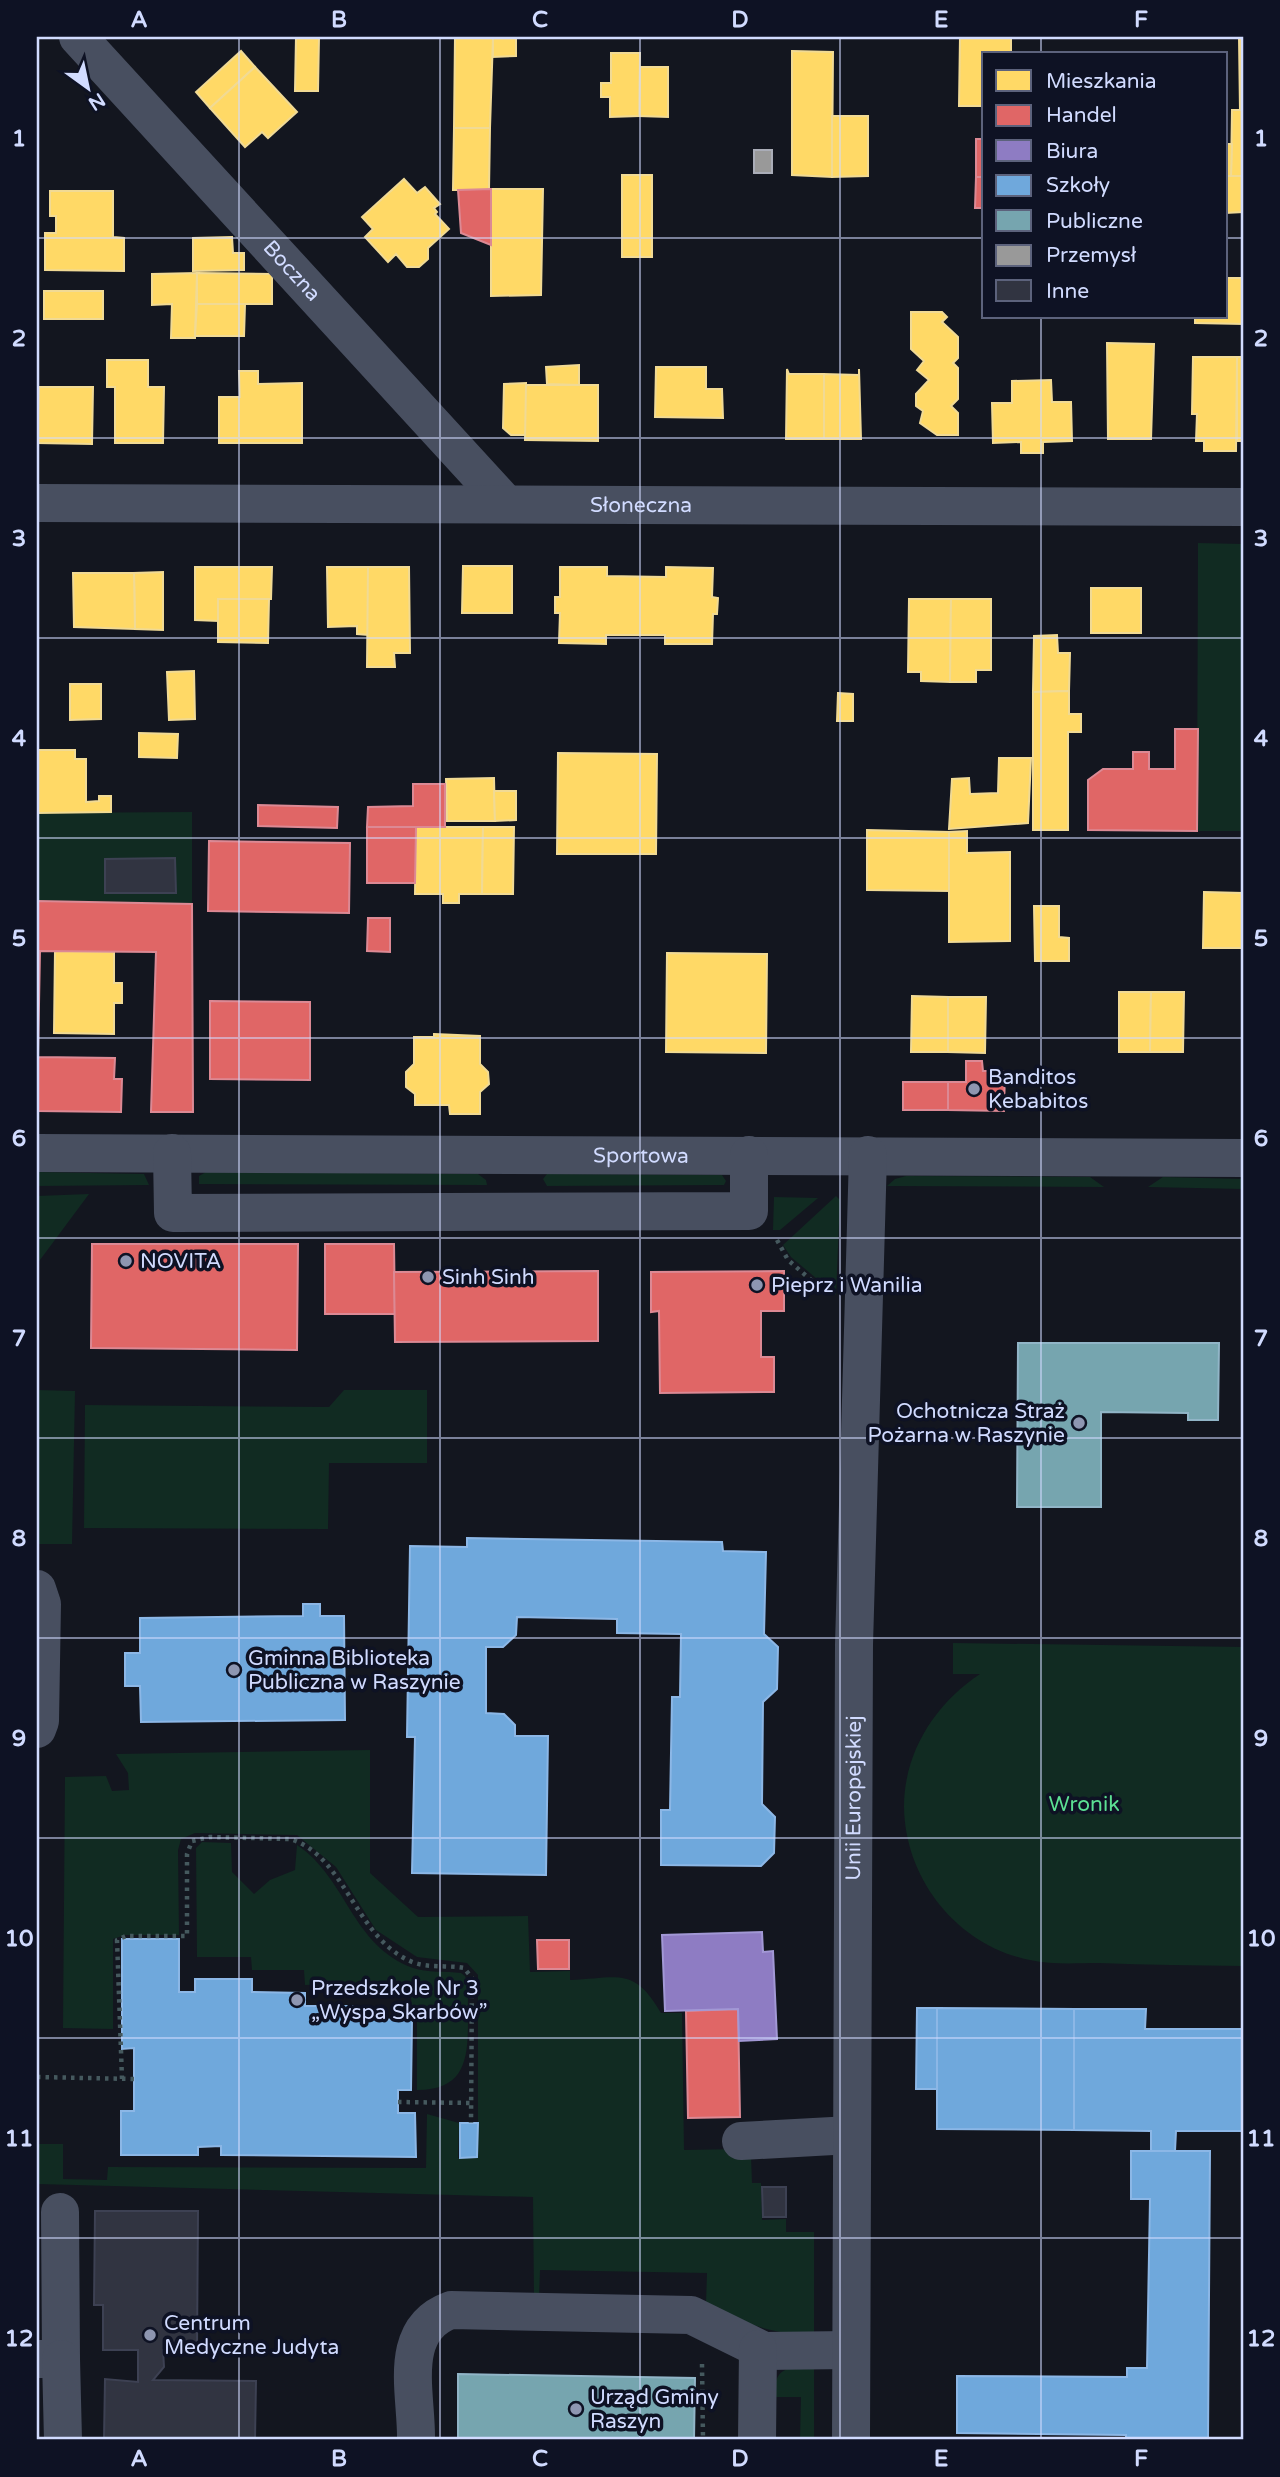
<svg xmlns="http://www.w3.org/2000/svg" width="1280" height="2477" font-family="'Varela Round',sans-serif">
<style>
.green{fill:#112b22}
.homes{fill:#ffd966;stroke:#f1da94;stroke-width:2}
.shops{fill:#e06666;stroke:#dc8994;stroke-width:2}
.offices{fill:#8e7cc3;stroke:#a298d5;stroke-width:2}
.schools{fill:#6fa8dc;stroke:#8cb7e6;stroke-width:2}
.public{fill:#76a5af;stroke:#91b5c7;stroke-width:2}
.industry{fill:#999;stroke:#aaadb8;stroke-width:2}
.building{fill:#313441;stroke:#3d4153;stroke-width:2}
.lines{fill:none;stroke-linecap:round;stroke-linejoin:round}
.path{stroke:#45595e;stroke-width:4.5;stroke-dasharray:3.5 5;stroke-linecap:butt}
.minor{stroke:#484f60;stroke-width:38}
.grid{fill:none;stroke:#d1dbff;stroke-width:2;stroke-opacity:0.55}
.poi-dot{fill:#8e96b1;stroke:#0e1224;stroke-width:2.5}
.labels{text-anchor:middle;stroke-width:7;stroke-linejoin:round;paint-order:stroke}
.street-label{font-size:21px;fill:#d1dbff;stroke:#0e1224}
.poi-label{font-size:21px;fill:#d1dbff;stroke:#0e1224;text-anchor:start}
.park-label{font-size:21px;fill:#5ce093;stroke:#0e1224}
.neatline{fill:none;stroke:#d1dbff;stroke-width:2.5}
.grid-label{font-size:23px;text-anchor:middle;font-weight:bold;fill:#d1dbff}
</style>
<rect width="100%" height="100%" fill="#13161f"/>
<g class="green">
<polygon points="1198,543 1243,544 1243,831 1197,831"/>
<polygon points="192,812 192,904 37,901 37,813"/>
<polygon points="37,1172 144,1174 149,1185 37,1186"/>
<polygon points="206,1172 478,1174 486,1180 487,1185 199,1184 199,1176"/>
<polygon points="547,1174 722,1175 726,1181 724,1185 547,1186 543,1179"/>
<polygon points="906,1176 1090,1177 1104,1187 887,1186 895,1179"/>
<polygon points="1163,1177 1243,1179 1243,1189 1148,1187"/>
<polygon points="89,1194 37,1264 37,1196"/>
<polygon points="836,1196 840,1200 836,1295 791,1257 783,1245"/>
<polygon points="774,1197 818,1198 780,1230 773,1230"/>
<polygon points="37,1390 75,1391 72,1544 37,1544"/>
<polygon points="344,1390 427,1390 427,1463 329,1463 328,1529 84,1528 85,1405 329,1407"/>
<path d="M953 1643 1243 1647V1966C1195 1965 1147 1965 1099 1963 1077 1963 1052 1965 1030 1960 958 1946 905 1880 904 1807 904 1752 935 1704 980 1674H953Z"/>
<path d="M370 1750V1873L418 1917 528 1916 530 1972 570 1971V1980C618 1978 634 1966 661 2013H682L684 2150 741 2149 751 2156 752 2183H761L762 2220 786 2219V2232H814V2335C766 2333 749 2325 706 2303L707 2273 540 2270 539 2298H534L533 2197 37 2184V2144H63V2179L107 2180 108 2167 426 2168 427 2114 459 2123 458 2158H478V1975L467 1963 417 1957 376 1930 336 1867 297 1835 195 1833 181 1839 178 1850 179 1935H125L113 1939V2029L63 2028 65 1777 106 1776 112 1791 129 1790 128 1773 116 1754Z"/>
<path d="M202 1842 231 1843 232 1872 254 1894 270 1880 295 1870 297 1845C347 1878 351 1945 413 1968 427 1973 446 1971 461 1973L465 1976C470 1988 467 2003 468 2015 468 2055 468 2090 417 2090V2011L412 2010 411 1997H359L358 1983 305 1985 304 1970H252L251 1957H197L196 1848Z"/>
<path d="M814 2364V2440H800L801 2397H773C776 2365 786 2369 814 2364Z"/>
</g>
<g class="homes">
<polygon points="296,37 319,37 318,91 295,91"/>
<polygon points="455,37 493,37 490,128 454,128"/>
<polygon points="493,37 516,37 516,56 493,57"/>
<polygon points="960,37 1011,37 1011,54 984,54 984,106 959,106"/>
<polygon points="1239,37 1243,37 1243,110 1240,110"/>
<polygon points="241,51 255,67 210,108 196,92"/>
<polygon points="792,51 833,52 832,177 792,175"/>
<polygon points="611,53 640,53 639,116 610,117 610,97 601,97 601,83 611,83"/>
<polygon points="255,67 297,112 268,138 262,132 245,147 210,108"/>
<polygon points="640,67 668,67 668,117 639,116"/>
<polygon points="1232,110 1243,110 1243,176 1231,176"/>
<polygon points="832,116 868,116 868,176 832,177"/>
<polygon points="454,128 490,128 489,190 453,190"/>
<polygon points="1226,144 1232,144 1231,176 1226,176"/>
<rect x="622" y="175" width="30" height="82"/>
<polygon points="1226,176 1243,176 1243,212 1226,213"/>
<polygon points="404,179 417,193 425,187 440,204 434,208 437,212 435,214 449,229 428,248 428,259 419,267 407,267 396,254 388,262 365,237 373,229 362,217"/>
<polygon points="491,189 543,189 541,295 491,296"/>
<polygon points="50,191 113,191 113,237 124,238 124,271 45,270 45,233 56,233 56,216 50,216"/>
<polygon points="232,237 233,253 244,253 244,270 193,271 193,238"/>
<polygon points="197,273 272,274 272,304 197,304"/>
<polygon points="197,273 195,338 171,338 172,304 152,305 152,274"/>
<polygon points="1226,278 1243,278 1243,324 1195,323 1195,317 1226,317"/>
<rect x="44" y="291" width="59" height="28"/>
<polygon points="197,304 245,304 244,336 195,336"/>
<polygon points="911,312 942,312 947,317 942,322 958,337 958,358 953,363 958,368 958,399 951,406 958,413 958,435 937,435 920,423 923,411 916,406 916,394 929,380 917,370 924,361 911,349"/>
<polygon points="1107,343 1154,344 1151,439 1108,439"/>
<polygon points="1193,357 1237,357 1236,451 1204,451 1204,441 1196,441 1197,414 1192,414"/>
<rect x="1237" y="357" width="6" height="84"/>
<polygon points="107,360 148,360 148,387 164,387 163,443 115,443 115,387 107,387"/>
<polygon points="579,365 579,385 547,384 546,367"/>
<polygon points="656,367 706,367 706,389 722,389 723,418 655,417"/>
<polygon points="787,369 789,374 824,374 824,439 786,439"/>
<polygon points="859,369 861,439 824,439 824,374 859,375"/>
<polygon points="239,371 258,371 258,384 302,383 302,443 219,443 219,397 240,397"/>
<polygon points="1051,380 1052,402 1071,402 1072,441 1043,442 1043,453 1021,453 1021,442 993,443 992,403 1012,403 1012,381"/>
<polygon points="526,383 526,435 511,435 503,428 504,384"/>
<polygon points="526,385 598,385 598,441 525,440"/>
<polygon points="39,387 93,387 92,444 37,443"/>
<polygon points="463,566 512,566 512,613 462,613"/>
<polygon points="195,567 272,567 271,599 218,599 218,621 195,620"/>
<polygon points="327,567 368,567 368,635 357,634 357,626 328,627"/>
<polygon points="368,567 409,567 410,653 394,653 395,667 367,667"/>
<polygon points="560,567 607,567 607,576 666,577 666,567 713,568 712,597 718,598 717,614 713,614 712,644 665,644 665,635 606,635 606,644 559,643 560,613 555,613 555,597 560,597"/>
<polygon points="163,572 163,630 135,629 134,573"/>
<polygon points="73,573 134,573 135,629 74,627"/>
<rect x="1091" y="588" width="50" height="45"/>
<polygon points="218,599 269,599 268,643 218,642"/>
<polygon points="909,599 951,599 950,682 921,681 921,672 908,672"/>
<polygon points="951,599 991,599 991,670 976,670 976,682 950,682"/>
<polygon points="1057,635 1058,653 1070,653 1069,691 1033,692 1034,636"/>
<polygon points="194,671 195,719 169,720 167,672"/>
<polygon points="70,684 101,684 101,719 70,720"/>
<polygon points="1069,691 1069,714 1081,714 1081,732 1068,732 1068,830 1033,830 1033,692"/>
<polygon points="838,693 853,694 853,721 837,721"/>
<polygon points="139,733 178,734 177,758 139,757"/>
<polygon points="37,750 75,750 75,759 86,759 86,802 99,801 99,796 111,796 111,812 37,813"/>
<polygon points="558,753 657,754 656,854 557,854"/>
<polygon points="999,758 1031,758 1028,823 949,829 952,779 969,778 970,794 998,793"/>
<polygon points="494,778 495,821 447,821 446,779"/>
<polygon points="494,791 516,791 516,820 495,821"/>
<polygon points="416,827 483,827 482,894 459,894 459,903 443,903 443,894 415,894"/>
<polygon points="483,827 514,827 513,894 482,894"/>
<polygon points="867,830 949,832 949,891 867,890"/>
<polygon points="967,831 967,853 1010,852 1010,941 949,942 949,832"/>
<polygon points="1204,892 1243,893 1243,948 1203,948"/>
<polygon points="1034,906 1059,906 1059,937 1069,938 1069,961 1035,961"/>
<polygon points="55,951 114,952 114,983 122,983 122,1003 114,1003 114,1034 54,1033"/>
<polygon points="667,953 767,954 766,1053 666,1052"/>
<polygon points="1119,992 1151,992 1150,1052 1119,1052"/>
<polygon points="1151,992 1184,992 1183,1052 1150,1052"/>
<polygon points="912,996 948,997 948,1052 911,1052"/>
<polygon points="948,997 986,997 985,1053 948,1052"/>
<polygon points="434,1034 480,1036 480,1064 488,1072 489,1084 480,1092 480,1114 450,1114 449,1105 415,1105 415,1094 406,1087 406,1072 414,1064 414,1037 434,1037"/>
</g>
<g class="shops">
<rect x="976" y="139" width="8" height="38"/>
<polygon points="976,177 984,177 984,208 975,208"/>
<polygon points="491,189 491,245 461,233 458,190"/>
<polygon points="1175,729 1198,729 1197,831 1088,830 1088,780 1103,769 1133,769 1133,752 1149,752 1149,769 1175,769"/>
<polygon points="413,784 445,784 445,827 367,827 368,807 413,806"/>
<polygon points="258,805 338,807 337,828 258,826"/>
<polygon points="367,827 416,827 415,883 367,883"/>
<polygon points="209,841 350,843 349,913 208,911"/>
<polygon points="37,901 192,904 193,1112 151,1112 156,952 40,951 38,1057 115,1058 114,1079 122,1079 121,1112 37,1111"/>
<polygon points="368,918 390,918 390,952 367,951"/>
<polygon points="210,1001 310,1002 310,1080 210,1079"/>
<polygon points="966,1061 982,1061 983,1071 1005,1071 1004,1111 948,1110 948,1082 966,1082"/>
<rect x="903" y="1082" width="45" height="28"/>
<polygon points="92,1244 298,1244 297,1350 91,1348"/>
<polygon points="325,1244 394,1244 395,1314 325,1314"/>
<polygon points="598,1271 598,1341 395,1342 394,1272"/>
<polygon points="784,1271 784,1311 761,1311 761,1357 774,1357 774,1392 660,1393 659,1311 651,1312 651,1272"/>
<polygon points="537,1940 569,1940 569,1969 538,1969"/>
<polygon points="738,2009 740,2117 688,2118 686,2011"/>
</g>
<polygon class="offices" points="762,1932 763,1952 773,1951 777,2039 739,2041 738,2009 665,2011 662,1935"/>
<g class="schools">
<polygon points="467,1538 722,1542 723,1551 766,1552 764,1634 778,1647 777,1689 763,1702 762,1804 775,1817 774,1853 761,1866 661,1865 661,1810 670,1810 672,1697 680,1697 681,1634 617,1633 617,1619 517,1617 516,1635 503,1647 486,1647 486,1713 504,1714 515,1725 515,1736 548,1736 546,1875 412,1873 415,1737 407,1737 410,1546 467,1547"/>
<polygon points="303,1604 320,1604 320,1616 344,1616 345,1720 141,1722 140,1686 125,1686 125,1653 140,1653 140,1618 303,1616"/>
<polygon points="122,1939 179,1939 179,1992 195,1992 195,1979 252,1979 252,1992 305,1993 305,2006 358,2006 358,2019 412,2020 411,2090 398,2090 398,2113 415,2113 416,2157 221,2155 221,2146 198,2147 198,2155 121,2155 121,2111 134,2111 134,2048 122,2049"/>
<polygon points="917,2008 937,2008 937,2089 916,2089"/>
<polygon points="937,2008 1074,2009 1074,2130 937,2129"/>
<polygon points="1074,2009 1146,2009 1145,2029 1243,2029 1243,2131 1176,2131 1175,2151 1151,2151 1151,2131 1074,2130"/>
<polygon points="460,2123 478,2123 477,2157 460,2158"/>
<polygon points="1131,2151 1210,2151 1208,2440 1126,2440 1126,2435 957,2433 957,2376 1127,2377 1127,2368 1147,2368 1150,2199 1131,2199"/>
</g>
<g class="public">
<polygon points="1018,1343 1219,1343 1218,1420 1188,1420 1188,1413 1101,1412 1101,1507 1017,1507"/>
<polygon points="458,2374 695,2378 694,2440 458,2440"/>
</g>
<rect class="industry" x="754" y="150" width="18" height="23"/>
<g class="building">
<polygon points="175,858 176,893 105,893 105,859"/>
<polygon points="762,2187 786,2187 786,2217 763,2217"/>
<polygon points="95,2211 198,2211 197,2350 163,2350 164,2367 153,2380 256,2381 255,2440 104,2440 105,2379 138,2382 138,2350 103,2350 103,2305 94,2305"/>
</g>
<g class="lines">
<g class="path">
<polyline points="777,1240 788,1260 826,1293"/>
<polyline points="37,2077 134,2079"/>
<path d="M122 2079 117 1940 126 1936H187V1854L192 1841 210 1837 290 1839C347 1856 355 1941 415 1963 430 1968 448 1965 464 1968L472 1978 471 2123"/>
<polyline points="398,2102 471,2103"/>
<polyline points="702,2364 703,2440"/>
</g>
<g class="minor">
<path id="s1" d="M78 37 506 504"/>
<path id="s2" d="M37 503 1243 507"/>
<path id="s3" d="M37 1153 1243 1158"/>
<polyline points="172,1153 173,1213 749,1211 749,1155"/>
<polyline points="37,1589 42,1604 40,1721 37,1729"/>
<polyline points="741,2141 851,2135"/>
<polyline points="37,2359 61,2359 60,2212"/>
<polyline points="61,2359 63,2440"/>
<path d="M416 2440C417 2394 396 2330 451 2310L691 2315 764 2351 849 2350"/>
<polyline points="757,2440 758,2349"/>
<path id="s4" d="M851 2440 854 1645 868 1155"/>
</g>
</g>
<path class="grid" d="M239 37V2440M440 37V2440M640 37V2440M840 37V2440M1041 37V54M37 238H984M1226 238H1243M1041 317V2440M37 438H1243M37 638H1243M37 838H1243M37 1038H1243M37 1238H1243M37 1438H1243M37 1638H1243M37 1838H1243M37 2038H1243M37 2238H1243"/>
<g class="poi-dot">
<circle cx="974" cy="1089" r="7"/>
<circle cx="126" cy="1261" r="7"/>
<circle cx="428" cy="1277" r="7"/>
<circle cx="757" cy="1285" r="7"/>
<circle cx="1079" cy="1423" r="7"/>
<circle cx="234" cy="1670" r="7"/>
<circle cx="297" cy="2000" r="7"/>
<circle cx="150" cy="2335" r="7"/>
<circle cx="576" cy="2409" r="7"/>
</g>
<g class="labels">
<g class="street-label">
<text dy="7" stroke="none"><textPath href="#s1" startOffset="317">Boczna</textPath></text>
<text dy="7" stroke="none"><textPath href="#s2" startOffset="604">Słoneczna</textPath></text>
<text dy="7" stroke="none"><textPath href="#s3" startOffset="604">Sportowa</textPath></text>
<text dy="7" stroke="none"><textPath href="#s4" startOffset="642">Unii Europejskiej</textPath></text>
</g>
<g class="poi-label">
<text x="988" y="1084">Banditos<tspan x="988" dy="24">Kebabitos</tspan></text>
<text x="140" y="1268">NOVITA</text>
<text x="442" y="1284">Sinh Sinh</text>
<text x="771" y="1292">Pieprz i Wanilia</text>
<text x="1065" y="1418" text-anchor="end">Ochotnicza Straż<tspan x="1065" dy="24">Pożarna w Raszynie</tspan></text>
<text x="248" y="1665">Gminna Biblioteka<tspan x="248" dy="24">Publiczna w Raszynie</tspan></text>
<text x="311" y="1995">Przedszkole Nr 3<tspan x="311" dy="24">„Wyspa Skarbów”</tspan></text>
<text x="164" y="2330">Centrum<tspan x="164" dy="24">Medyczne Judyta</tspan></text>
<text x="590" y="2404">Urząd Gminy<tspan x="590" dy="24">Raszyn</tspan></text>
</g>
<g class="park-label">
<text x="1084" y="1811">Wronik</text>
</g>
</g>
<rect width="1280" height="2477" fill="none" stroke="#0e1224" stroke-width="77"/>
<rect x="982" y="52" width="245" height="266" fill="#0e1224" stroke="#5c627c" stroke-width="2"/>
<rect x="996" y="70" width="35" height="21" fill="#ffd966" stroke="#5c627c" stroke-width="2"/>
<text x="1046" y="88" font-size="21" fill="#d1dbff">Mieszkania</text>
<rect x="996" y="105" width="35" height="21" fill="#e06666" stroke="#5c627c" stroke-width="2"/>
<text x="1046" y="122" font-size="21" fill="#d1dbff">Handel</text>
<rect x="996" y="140" width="35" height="21" fill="#8e7cc3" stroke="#5c627c" stroke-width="2"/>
<text x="1046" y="158" font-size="21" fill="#d1dbff">Biura</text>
<rect x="996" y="175" width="35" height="21" fill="#6fa8dc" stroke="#5c627c" stroke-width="2"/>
<text x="1046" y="192" font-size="21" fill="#d1dbff">Szkoły</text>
<rect x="996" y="210" width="35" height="21" fill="#76a5af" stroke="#5c627c" stroke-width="2"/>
<text x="1046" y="228" font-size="21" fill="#d1dbff">Publiczne</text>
<rect x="996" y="245" width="35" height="21" fill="#999999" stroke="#5c627c" stroke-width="2"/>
<text x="1046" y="262" font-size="21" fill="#d1dbff">Przemysł</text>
<rect x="996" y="280" width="35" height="21" fill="#313441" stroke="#5c627c" stroke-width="2"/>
<text x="1046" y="298" font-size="21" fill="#d1dbff">Inne</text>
<g transform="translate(88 88) rotate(147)" stroke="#0e1224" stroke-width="5" paint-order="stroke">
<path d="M0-5L12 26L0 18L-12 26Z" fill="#d1dbff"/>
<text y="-10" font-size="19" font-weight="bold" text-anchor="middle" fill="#d1dbff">N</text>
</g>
<rect x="38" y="38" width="1204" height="2400" class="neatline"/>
<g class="grid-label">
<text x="139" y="27">A</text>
<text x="339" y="27">B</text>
<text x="540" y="27">C</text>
<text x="740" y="27">D</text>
<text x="941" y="27">E</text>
<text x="1141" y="27">F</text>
<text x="19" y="146">1</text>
<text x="1261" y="146">1</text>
<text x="19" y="346">2</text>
<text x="1261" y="346">2</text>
<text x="19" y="546">3</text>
<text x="1261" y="546">3</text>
<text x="19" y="746">4</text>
<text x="1261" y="746">4</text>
<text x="19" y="946">5</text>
<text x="1261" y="946">5</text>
<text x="19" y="1146">6</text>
<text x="1261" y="1146">6</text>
<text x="19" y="1346">7</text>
<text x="1261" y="1346">7</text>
<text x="19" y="1546">8</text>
<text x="1261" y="1546">8</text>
<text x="19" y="1746">9</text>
<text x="1261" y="1746">9</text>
<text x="19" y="1946">10</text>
<text x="1261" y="1946">10</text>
<text x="19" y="2146">11</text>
<text x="1261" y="2146">11</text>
<text x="19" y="2346">12</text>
<text x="1261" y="2346">12</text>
<text x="139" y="2466">A</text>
<text x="339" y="2466">B</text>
<text x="540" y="2466">C</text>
<text x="740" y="2466">D</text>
<text x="941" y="2466">E</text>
<text x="1141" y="2466">F</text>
</g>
</svg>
